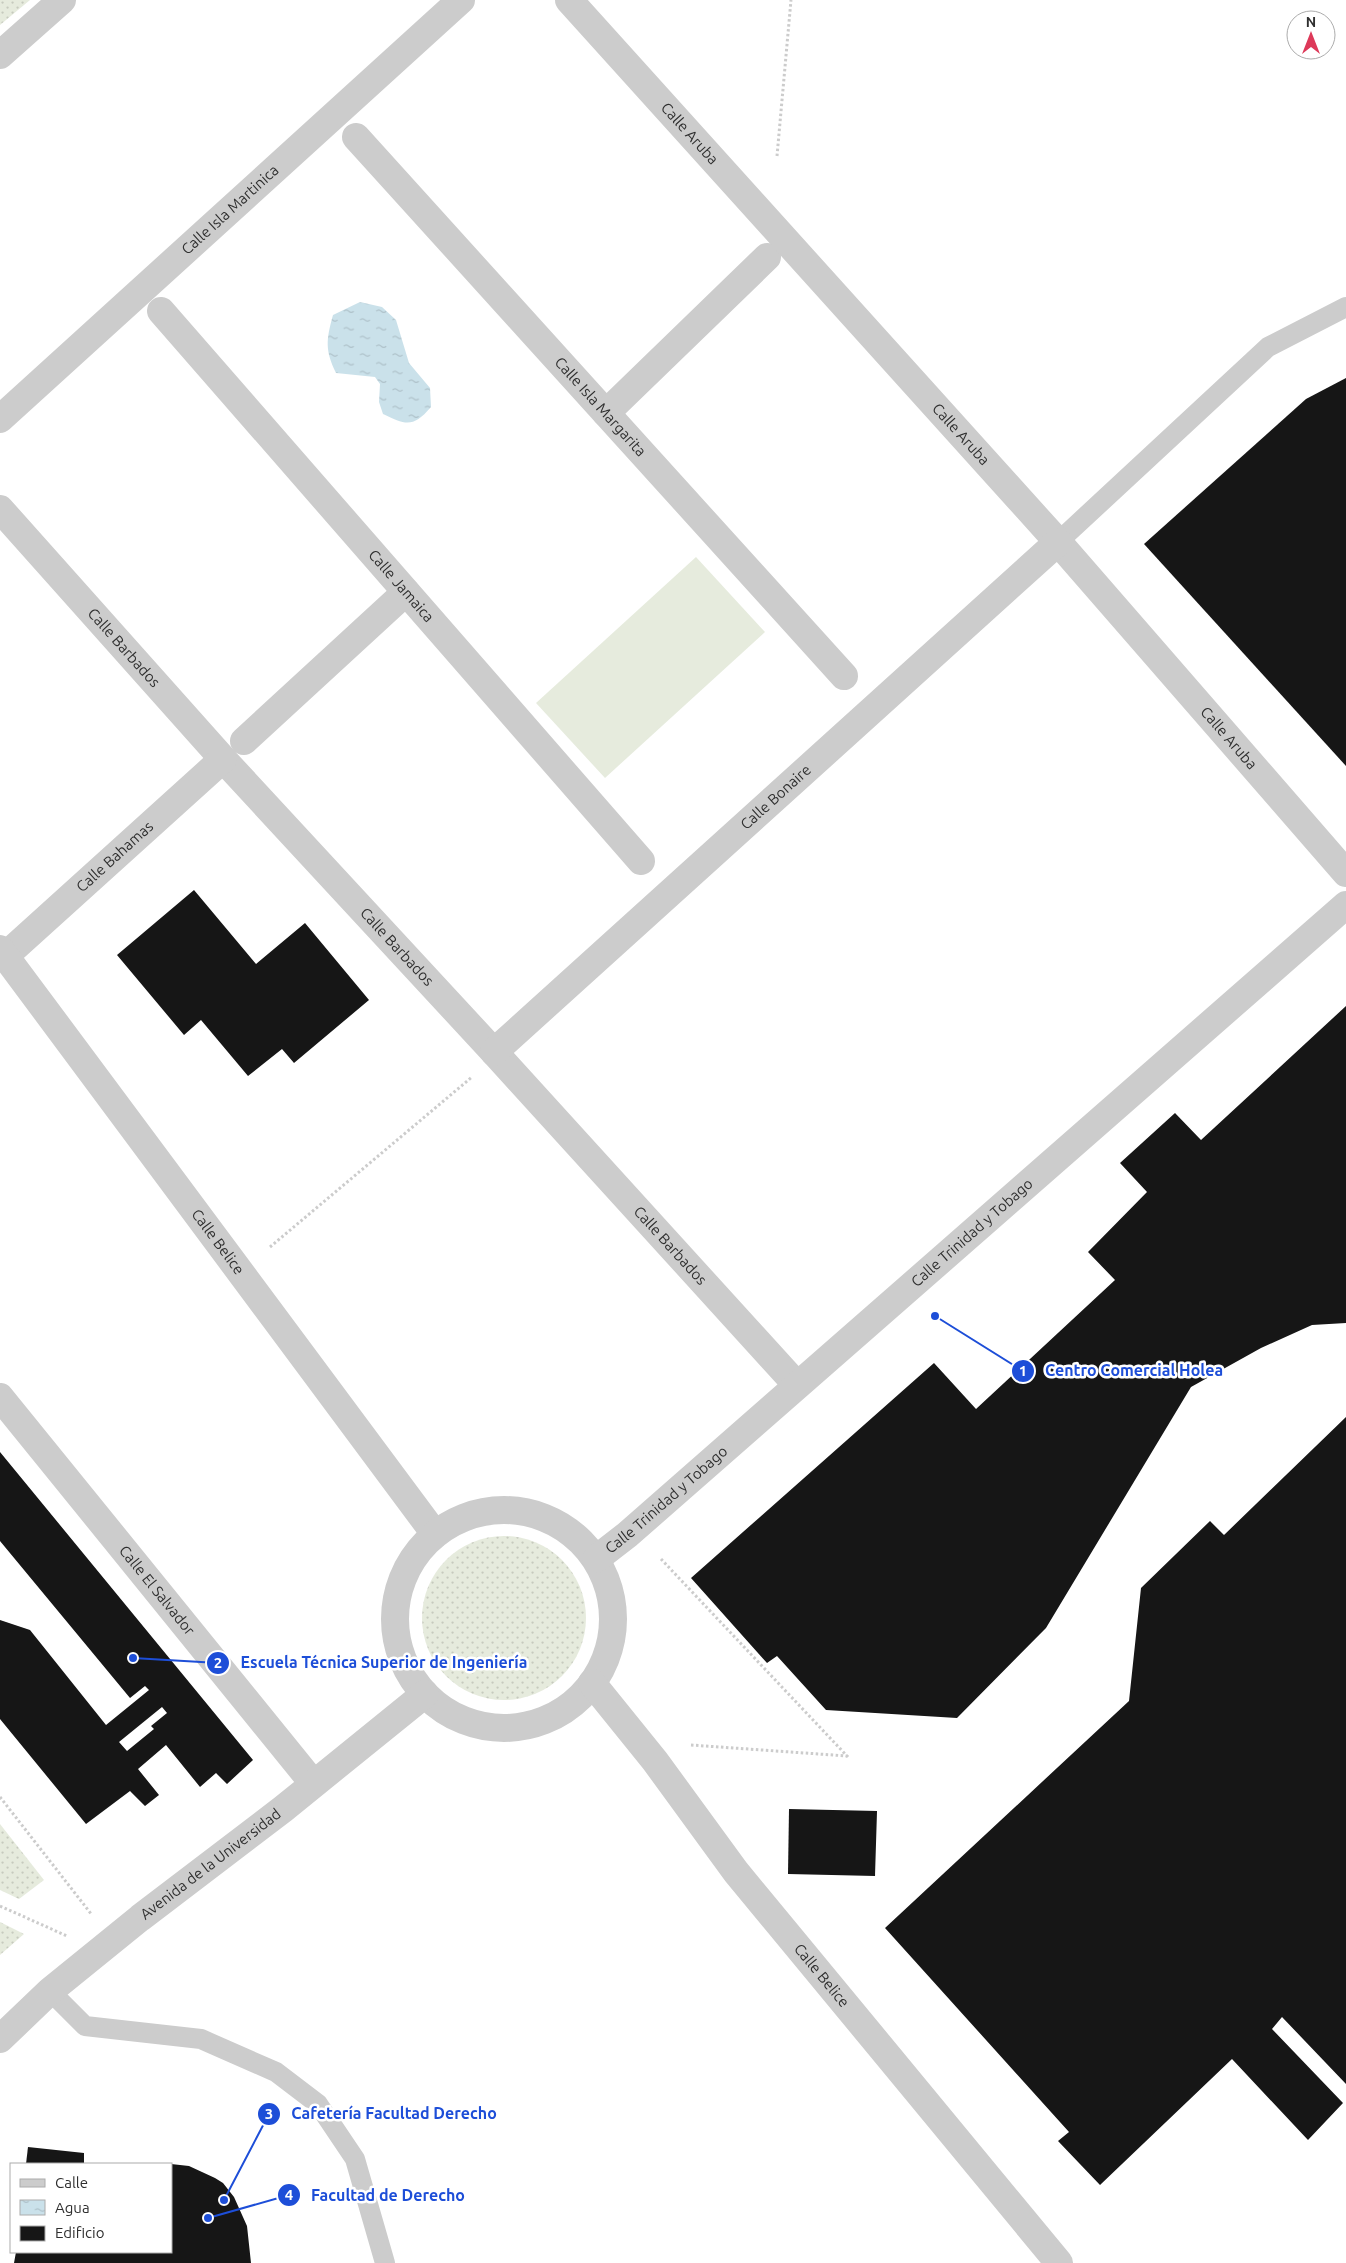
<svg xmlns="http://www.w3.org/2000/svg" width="1346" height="2263" font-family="Ubuntu,sans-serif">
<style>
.grass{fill:url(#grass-dots)}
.garden{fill:#e6ebdd}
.water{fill:url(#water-ripples)}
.building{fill:#161616;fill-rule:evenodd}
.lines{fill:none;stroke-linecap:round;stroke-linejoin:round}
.path{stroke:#ccc;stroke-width:3;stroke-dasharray:2.5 2.5;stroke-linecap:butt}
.service{stroke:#ccc;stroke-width:20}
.pedestrian{stroke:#ccc;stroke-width:28}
.minor{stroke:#ccc;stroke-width:28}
.tertiary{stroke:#ccc;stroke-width:28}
.labels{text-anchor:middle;stroke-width:5;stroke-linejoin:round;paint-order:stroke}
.street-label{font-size:15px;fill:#2f2f2f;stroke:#fff}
.leader{fill:none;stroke:#1d4ed8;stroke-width:2}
.callout-dot{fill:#1d4ed8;stroke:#fff;stroke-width:2}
.mark-label{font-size:15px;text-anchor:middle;font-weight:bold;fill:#fff}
.callout-label{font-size:16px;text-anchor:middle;font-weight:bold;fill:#1d4ed8;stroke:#fff;stroke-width:5;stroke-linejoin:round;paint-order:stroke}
</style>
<defs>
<pattern id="grass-dots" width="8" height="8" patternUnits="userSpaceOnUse" patternTransform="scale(1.25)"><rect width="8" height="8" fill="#e6ebdd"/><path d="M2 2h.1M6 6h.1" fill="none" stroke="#c6cabe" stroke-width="1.8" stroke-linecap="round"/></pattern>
<pattern id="water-ripples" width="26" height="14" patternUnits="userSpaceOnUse" patternTransform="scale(1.25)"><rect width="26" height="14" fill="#cae1ea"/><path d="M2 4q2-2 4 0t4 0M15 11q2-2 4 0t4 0" fill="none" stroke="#aec1c9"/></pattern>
</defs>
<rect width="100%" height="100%" fill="#fff"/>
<g class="grass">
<polygon points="0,0 30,0 0,25"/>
<circle cx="504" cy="1618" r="82"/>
<polygon points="0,1824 44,1880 19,1899 0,1890"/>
<polygon points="0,1922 24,1934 0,1955"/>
</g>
<polygon class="garden" points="696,557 765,632 605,778 536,703"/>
<path class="water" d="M360 302 382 307 396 320 409 363 430 388 431 407C413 428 406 425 383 414L379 402 380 384 375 377 336 373C325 350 326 340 333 315Z"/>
<g class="building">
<polygon points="1346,378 1346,766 1144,544 1306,399"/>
<polygon points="194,890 256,964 305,923 369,1000 294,1063 282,1049 248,1076 201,1020 184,1035 117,955"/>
<polygon points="1346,1006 1346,1323 1312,1325 1261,1348 1191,1387 1046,1628 957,1718 826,1710 777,1656 767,1663 691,1578 934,1363 976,1409 1115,1280 1088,1252 1147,1192 1120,1163 1175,1113 1201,1140"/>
<polygon points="1346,1417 1346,2084 1282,2017 1272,2029 1343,2103 1308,2140 1232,2059 1100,2185 1058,2141 1069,2132 885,1928 1129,1701 1141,1588 1210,1521 1224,1535"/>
<path d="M0 1452 253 1760 227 1784 216 1773 200 1787 166 1745 138 1769 159 1795 145 1806 130 1791 86 1824 0 1719V1620L30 1630 106 1725 149 1690 145 1686 130 1698 0 1541ZM162 1707 167 1713 151 1726 154 1729 127 1751 119 1742Z"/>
<polygon points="789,1809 877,1811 875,1876 788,1874"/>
<polygon points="28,2147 84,2153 84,2164 26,2164"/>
<polygon points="171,2164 189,2166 215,2178 223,2183 234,2197 247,2226 251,2263 14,2263 16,2252 171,2252"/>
</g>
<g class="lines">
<g class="path">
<polyline points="777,156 791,0"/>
<polyline points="270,1247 472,1077"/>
<polyline points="661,1559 848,1757"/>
<polyline points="691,1745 847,1756"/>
<polyline points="0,1797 92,1915"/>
<polyline points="0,1906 67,1936"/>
</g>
<g class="service">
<polyline points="1058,542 1268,347 1346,307"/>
<polyline points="50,1991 85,2026 201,2039 276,2072 318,2104 355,2159 385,2263"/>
</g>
<g class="pedestrian">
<path id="s1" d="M356 137 844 676"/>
<path id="s2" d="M161 311 641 861"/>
<polyline points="606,413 767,257"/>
<polyline points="244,741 406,592"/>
</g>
<g class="minor">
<path id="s3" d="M569 0 1058 542 1346 873"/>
<polyline points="0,55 62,0"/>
<path id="s4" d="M0 419 461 0"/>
<path id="s5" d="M0 509 223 759 494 1052 796 1384"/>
<path id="s6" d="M5 956 223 759"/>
<path id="s7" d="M494 1052 1058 542"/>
<path id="s8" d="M0 1397 313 1783"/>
</g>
<g class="tertiary">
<path id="s9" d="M0 949 435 1534"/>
<circle cx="504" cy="1619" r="109"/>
<path id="s10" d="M596 1559 627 1535 1346 905"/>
<path id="s11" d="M592 1683 655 1761 736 1872 1059 2263"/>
<path id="s12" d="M0 2039 50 1991 140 1918 283 1809 425 1694"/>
</g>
</g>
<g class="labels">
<g class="street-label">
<text dy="5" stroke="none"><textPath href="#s3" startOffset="180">Calle Aruba</textPath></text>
<text dy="5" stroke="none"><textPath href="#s4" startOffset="311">Calle Isla Martinica</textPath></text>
<text dy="5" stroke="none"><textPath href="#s1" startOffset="364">Calle Isla Margarita</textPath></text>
<text dy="5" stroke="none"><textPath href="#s3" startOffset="585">Calle Aruba</textPath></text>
<text dy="5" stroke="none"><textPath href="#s2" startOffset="365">Calle Jamaica</textPath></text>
<text dy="5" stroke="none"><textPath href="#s5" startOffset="186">Calle Barbados</textPath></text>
<text dy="5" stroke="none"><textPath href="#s3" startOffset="990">Calle Aruba</textPath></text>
<text dy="5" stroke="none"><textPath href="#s7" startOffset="380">Calle Bonaire</textPath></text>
<text dy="5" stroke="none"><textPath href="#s6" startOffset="148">Calle Bahamas</textPath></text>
<text dy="5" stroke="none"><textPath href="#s5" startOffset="591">Calle Barbados</textPath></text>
<text dy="5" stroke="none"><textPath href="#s10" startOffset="498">Calle Trinidad y Tobago</textPath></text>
<text dy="5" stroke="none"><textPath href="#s9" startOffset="365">Calle Belice</textPath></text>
<text dy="5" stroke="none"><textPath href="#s5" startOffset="996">Calle Barbados</textPath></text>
<text dy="5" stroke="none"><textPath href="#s10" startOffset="92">Calle Trinidad y Tobago</textPath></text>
<text dy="5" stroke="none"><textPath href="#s8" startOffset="249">Calle El Salvador</textPath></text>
<text dy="5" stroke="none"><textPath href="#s12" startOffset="274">Avenida de la Universidad</textPath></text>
<text dy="5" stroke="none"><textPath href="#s11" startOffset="372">Calle Belice</textPath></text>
</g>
</g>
<path class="leader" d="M935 1316L1023 1371M133 1658L218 1663M224 2200L269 2114M208 2218L289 2195"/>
<g class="callout-dot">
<circle cx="935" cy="1316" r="5"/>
<circle cx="133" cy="1658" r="5"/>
<circle cx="224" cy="2200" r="5"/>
<circle cx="208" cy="2218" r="5"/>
<circle cx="1023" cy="1371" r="12"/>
<circle cx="218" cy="1663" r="12"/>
<circle cx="269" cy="2114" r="12"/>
<circle cx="289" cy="2195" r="12"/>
</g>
<g class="mark-label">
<text x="1023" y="1376">1</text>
<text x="218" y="1668">2</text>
<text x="269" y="2119">3</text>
<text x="289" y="2200">4</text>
</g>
<g class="callout-label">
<text x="1134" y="1376">Centro Comercial Holea</text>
<text x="384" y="1668">Escuela Técnica Superior de Ingeniería</text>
<text x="394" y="2119">Cafetería Facultad Derecho</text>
<text x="388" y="2201">Facultad de Derecho</text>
</g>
<rect x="10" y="2163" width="162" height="90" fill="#ffffff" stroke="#acacac"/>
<rect x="20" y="2179" width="25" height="8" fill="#cccccc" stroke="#acacac"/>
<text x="55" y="2188" font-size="15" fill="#2f2f2f">Calle</text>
<rect x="20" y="2200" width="25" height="15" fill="url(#water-ripples)" stroke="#acacac"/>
<text x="55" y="2213" font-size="15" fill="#2f2f2f">Agua</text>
<rect x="20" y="2226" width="25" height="15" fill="#161616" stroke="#acacac"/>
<text x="55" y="2238" font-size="15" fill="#2f2f2f">Edificio</text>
<g transform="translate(1311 35)"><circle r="24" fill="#ffffff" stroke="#acacac"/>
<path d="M0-4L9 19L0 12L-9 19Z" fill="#dd3959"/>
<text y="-8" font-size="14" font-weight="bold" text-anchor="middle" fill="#2f2f2f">N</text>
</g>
</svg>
